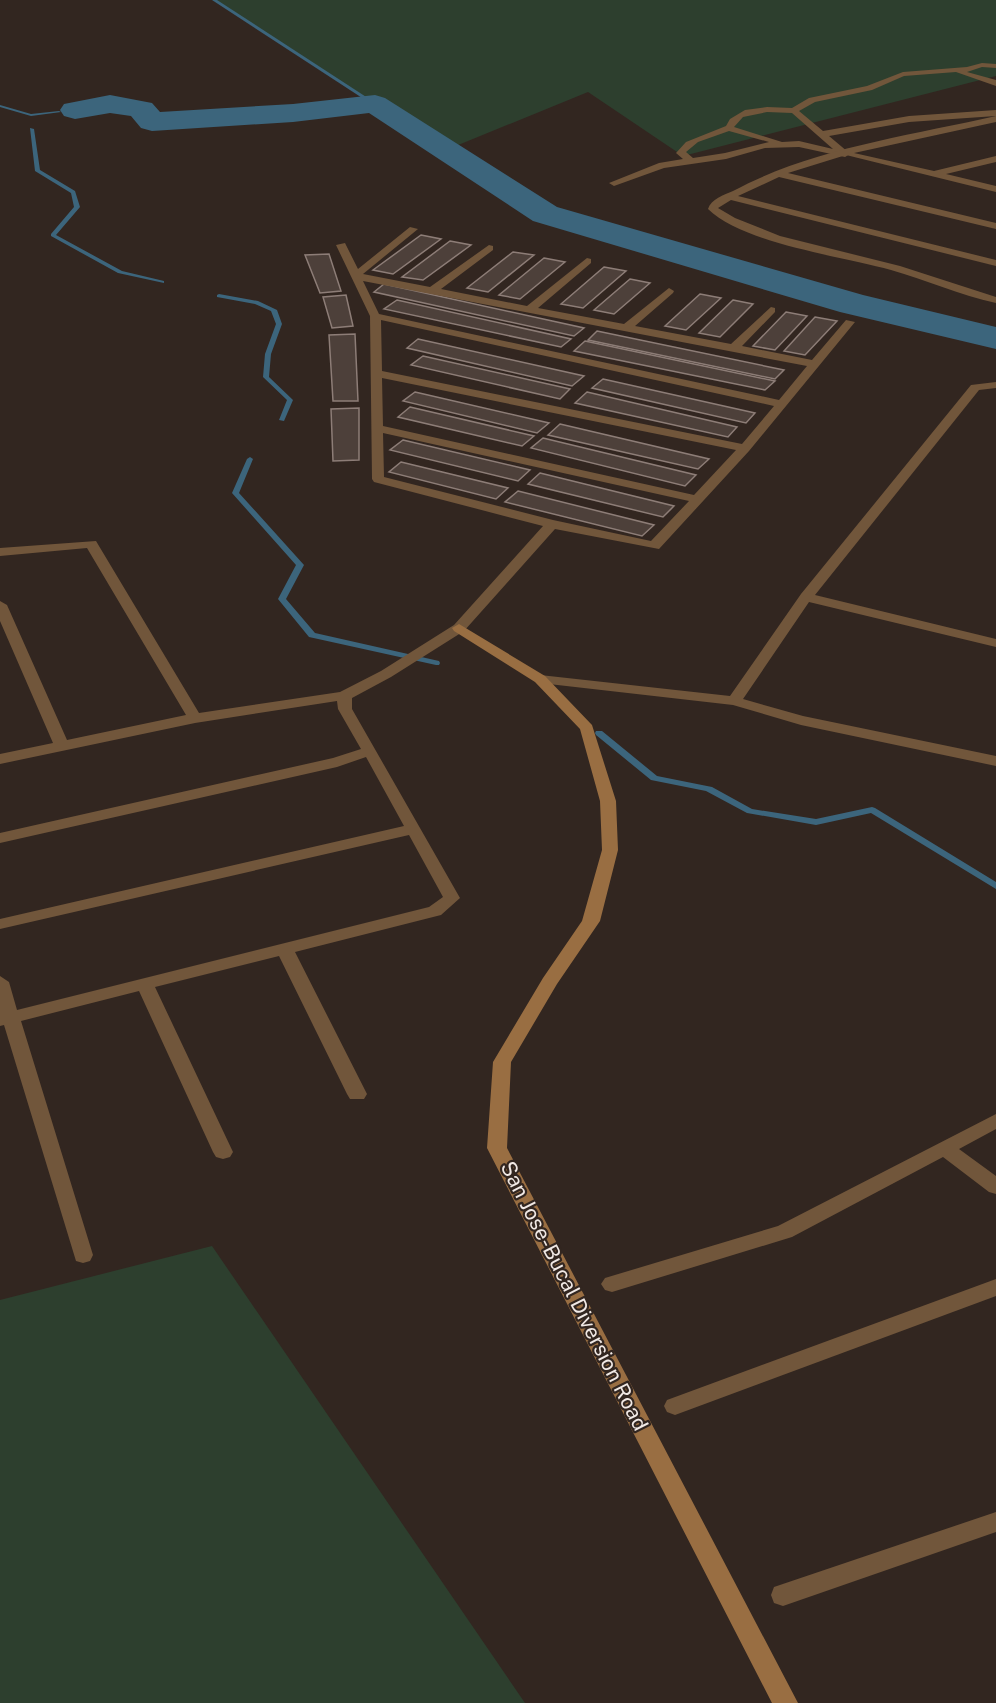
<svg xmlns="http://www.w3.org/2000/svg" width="996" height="1703" font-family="'Public Sans',sans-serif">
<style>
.green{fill:#2d3f2e}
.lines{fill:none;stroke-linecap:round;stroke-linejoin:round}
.stream{fill:#3c657c;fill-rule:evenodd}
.river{fill:#3c657c;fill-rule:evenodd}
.building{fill:#4d403a;stroke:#8d7d77;stroke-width:1.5}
.service{fill:#71563b;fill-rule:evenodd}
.minor{fill:#71563b;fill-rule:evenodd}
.secondary{fill:#996e42;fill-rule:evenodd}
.labels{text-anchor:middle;stroke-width:4.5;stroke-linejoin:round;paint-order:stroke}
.street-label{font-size:21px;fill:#f1e9e5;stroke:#322620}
</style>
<rect width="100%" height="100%" fill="#322620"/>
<g class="green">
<polygon points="214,0 996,0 996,76 683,156 588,92 446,150"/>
<polygon points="212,1246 525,1703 0,1703 0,1300"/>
</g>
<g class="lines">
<g class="stream">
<polygon points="212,0 217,0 377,104 373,105"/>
<polygon points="0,105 31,114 59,111 61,112 31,116 0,107"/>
<polygon points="30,128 34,129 40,170 75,191 80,207 56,235 122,271 164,281 164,283 118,273 51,236 51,234 74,207 71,193 35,171"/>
<polygon points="219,294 258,301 277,310 282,324 271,354 269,377 293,400 284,421 279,420 287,400 263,377 265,354 276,324 271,311 255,304 217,297 217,295"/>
<polygon points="250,457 253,459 239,493 304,565 286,599 315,633 439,661 440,663 439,665 436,665 309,637 278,599 296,565 232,493 247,459"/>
<polygon points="596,731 602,731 657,776 712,787 752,809 816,819 872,807 875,808 996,882 996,889 871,813 816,825 747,813 706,791 651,780 596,735 595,733"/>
</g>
<polygon class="river" points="110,95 152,103 160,112 293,104 375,95 385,98 557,207 863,295 996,327 996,349 840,312 533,221 369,113 293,122 152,131 141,128 131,116 110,113 75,119 64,116 60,110 64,104"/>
</g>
<g class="building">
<polygon points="421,235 441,239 393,274 373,270"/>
<polygon points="450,241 471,245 423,280 402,277"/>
<polygon points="513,252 534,255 488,292 467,288"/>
<polygon points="329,254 341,291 320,293 305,255"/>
<polygon points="544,258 565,262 520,299 499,295"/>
<polygon points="604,267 626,271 583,308 561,304"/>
<polygon points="630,279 650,283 614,314 594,310"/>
<polygon points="384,284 584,328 574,336 374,292"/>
<polygon points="700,294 721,298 686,330 665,326"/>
<polygon points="346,295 353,326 332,328 323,297"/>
<polygon points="397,300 571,339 561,347 384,309"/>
<polygon points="733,300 753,304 720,337 699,333"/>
<polygon points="786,312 807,316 775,350 753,346"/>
<polygon points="815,317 837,321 805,355 784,351"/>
<polygon points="597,331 784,370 775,379 588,340"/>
<polygon points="355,334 358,401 333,401 329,335"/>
<polygon points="418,339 584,376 572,386 407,348"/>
<polygon points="585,341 775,381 765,390 574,351"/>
<polygon points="423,356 570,389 560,399 411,365"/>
<polygon points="603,379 755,413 746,423 592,388"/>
<polygon points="415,392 549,423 537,433 403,401"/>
<polygon points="587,392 737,427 728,437 575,403"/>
<polygon points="410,407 534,436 522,446 398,417"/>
<polygon points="359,408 359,460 333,461 331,409"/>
<polygon points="560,424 709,459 698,469 548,435"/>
<polygon points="543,438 696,475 685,486 531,448"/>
<polygon points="403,440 530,470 518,481 390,450"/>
<polygon points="401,462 508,488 496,499 389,472"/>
<polygon points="540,473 674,506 663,517 528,484"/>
<polygon points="518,491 654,525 642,536 505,502"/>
</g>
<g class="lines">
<path class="service" d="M982 63 996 64V68L982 67 967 72 996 80V86L956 72 904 76 872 90 815 102 799 111 823 131 909 116 996 110V116L909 122 829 136 848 152 850 154 845 157 799 147 765 148 726 159 664 168 614 186 609 183 659 163 683 159 676 153 686 142 726 126 730 119 745 110 767 107 792 108 809 98 867 86 903 72 967 67ZM767 112 792 113 833 149 799 141 782 142 734 127 743 117ZM729 131 769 142 725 153 693 158 686 152 698 142Z"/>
<g class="minor">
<path d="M996 116V122L854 153 934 171 996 156V162L946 174 996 186V192L846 155 788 173 996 223V229L779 177 738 196 996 260V266L731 200 718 208 735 218 780 236 900 266 996 297V303C960 295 926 280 891 270 841 256 744 244 708 209 711 199 724 195 733 191 811 149 907 136 996 116Z"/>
<path d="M410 227 418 229 363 274 430 287 489 245 493 246V250L441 289 527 306 587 258 591 259V263L538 308 624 324 669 288 674 291 673 293 635 326 731 344 771 307 775 308V312L742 346 812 360 846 320 855 322 749 451 659 549 555 529 464 631 391 677 352 698V709L460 898 441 915 295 952 367 1094 364 1099H350L347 1094 279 956 155 987 233 1152 230 1157 223 1159 216 1157 213 1152 139 991 21 1021 93 1255 90 1261 83 1263 76 1261 4 1025 0 1026V976L9 982 17 1010 429 907 443 897 409 835 0 929V919L404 826 366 757 337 767 0 843V833L333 758 361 749 338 709 337 701 195 723 0 764V754L53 743 0 621V601L7 605 67 740 186 715 87 548 0 556V548L96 541 199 713 340 692 381 671 454 625 543 526 374 482 372 479 370 316 336 245 345 243 358 269ZM363 281 807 366 779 400 379 314ZM381 320 774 406 742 444 382 371ZM382 378 736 450 694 495 383 426ZM383 433 689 501 651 541 553 520 384 477Z"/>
<polygon points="996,382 996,388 979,390 815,595 996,639 996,647 809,602 743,699 803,716 996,756 996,766 801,725 733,705 540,683 533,679 540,675 730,696 801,594 971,385"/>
<polygon points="996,1114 996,1129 959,1149 996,1176 996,1194 989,1192 943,1157 792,1237 612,1292 605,1290 601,1284 605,1278 778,1226"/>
<polygon points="996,1279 996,1296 675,1415 667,1412 664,1406 667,1400"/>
<polygon points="996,1512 996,1532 783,1606 774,1603 771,1595 774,1587"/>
</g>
<polygon class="secondary" points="459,624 545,676 592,725 616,801 618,850 600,921 557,984 511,1062 507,1148 798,1703 772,1703 487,1148 493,1062 543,978 582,921 602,850 600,801 580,729 535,682 454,631 452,628"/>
</g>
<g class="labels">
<g class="street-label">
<text transform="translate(574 1296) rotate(63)" y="7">San Jose-Bucal Diversion Road</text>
</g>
</g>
</svg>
